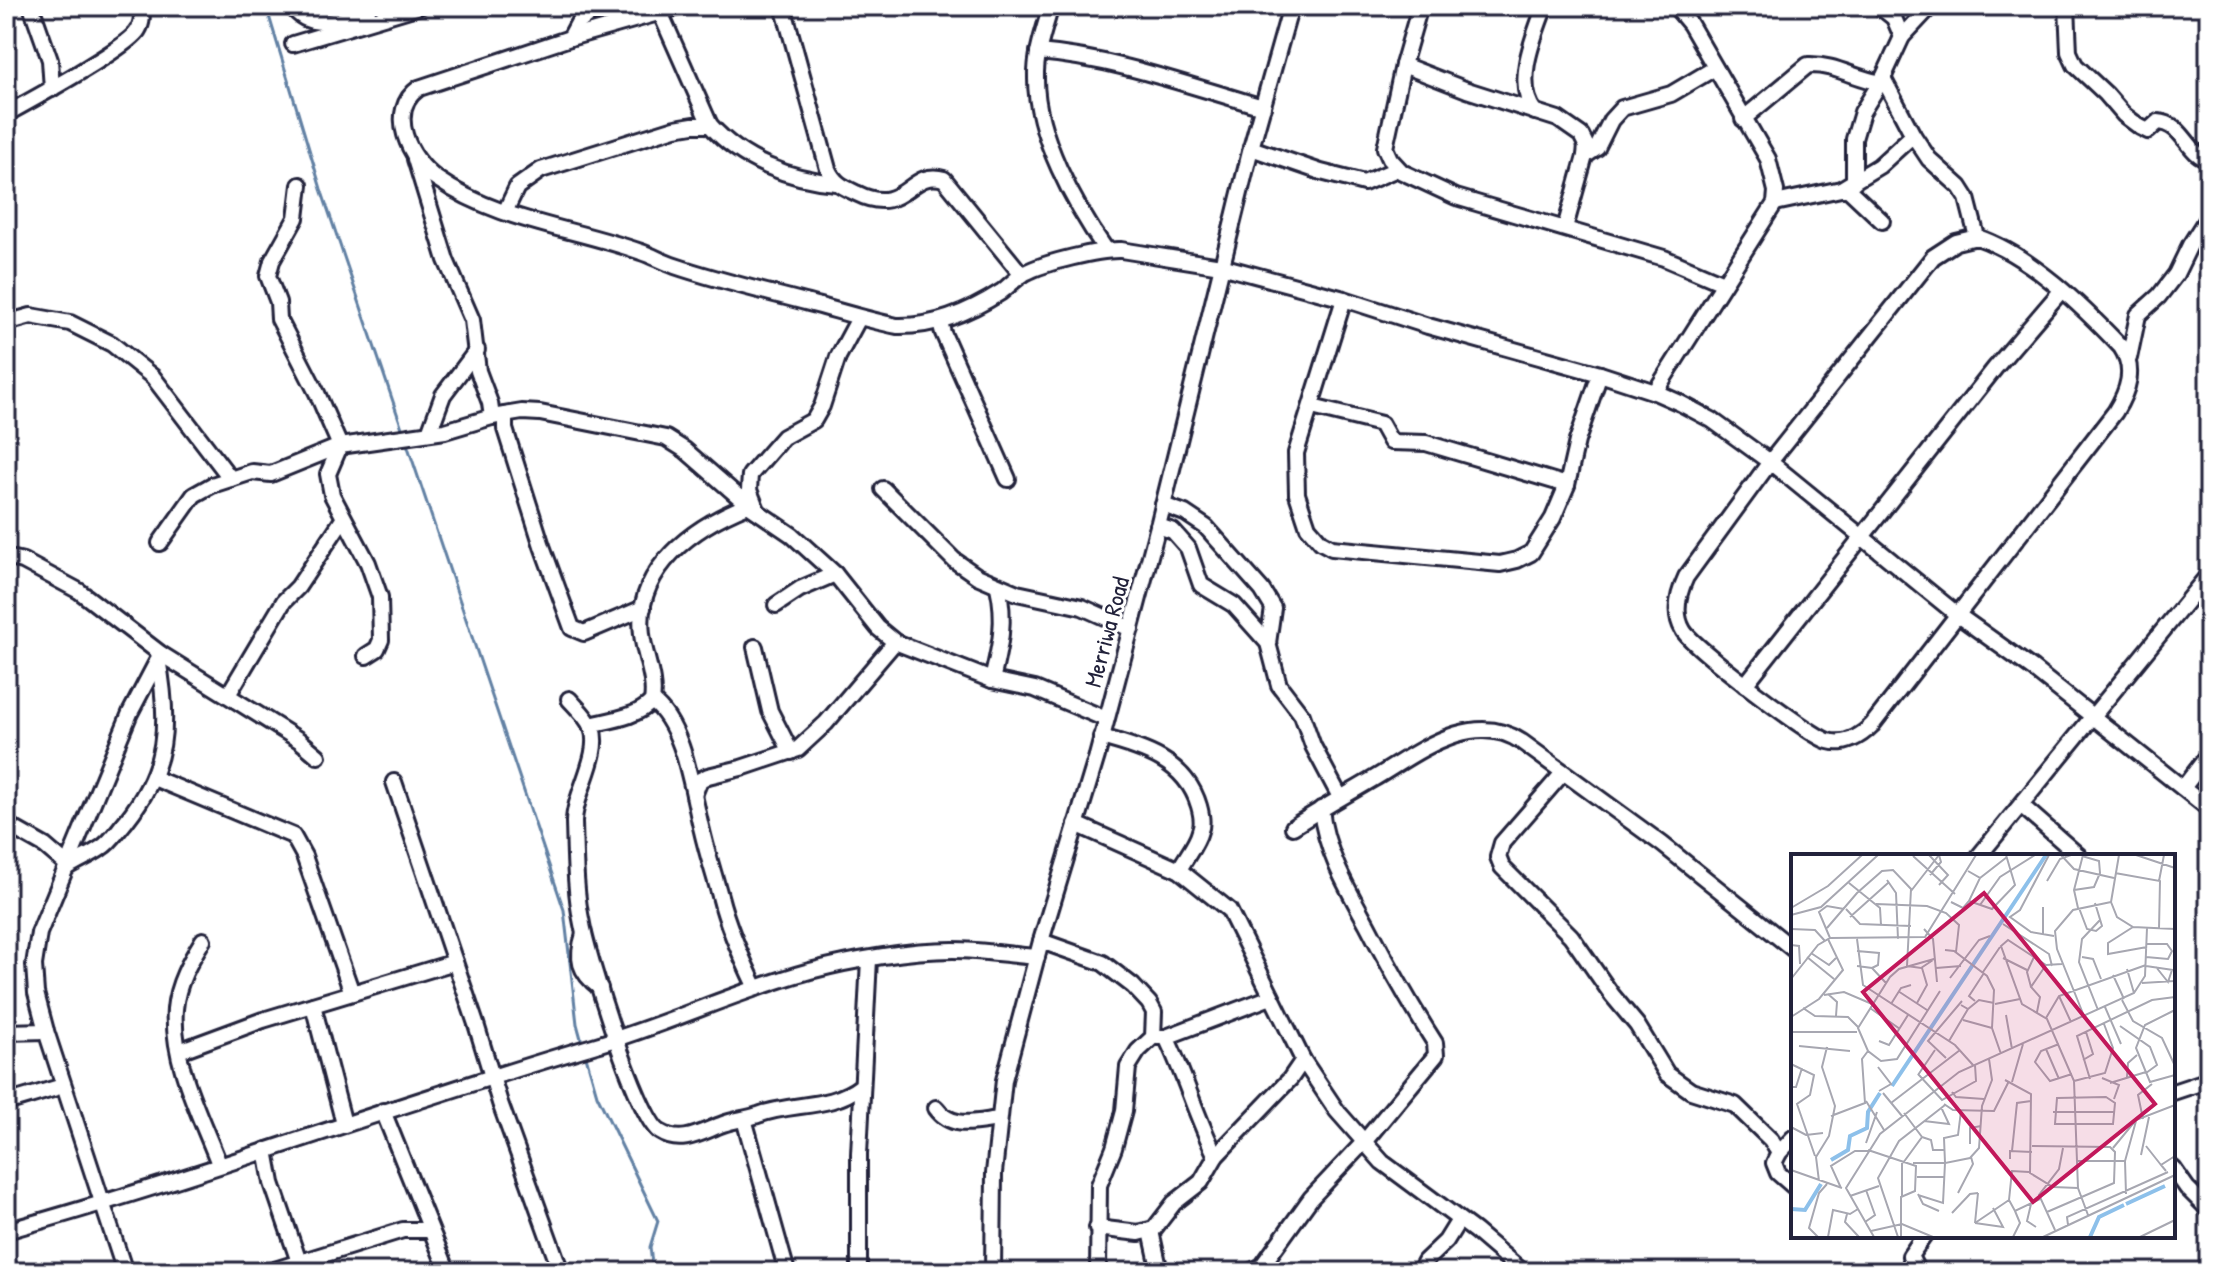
<svg xmlns="http://www.w3.org/2000/svg" width="2215" height="1278" font-family="'Patrick Hand',sans-serif">
<style>
.lines{fill:none;stroke-linecap:round;stroke-linejoin:round}
.stream{stroke:#6281a4;stroke-width:3}
.minor-casing{stroke:#22223b;stroke-width:20}
.minor{stroke:#fff;stroke-width:14}
.labels{text-anchor:middle;stroke-width:6;stroke-linejoin:round;paint-order:stroke}
.street-label{font-size:24px;fill:#22223b;stroke:#fff}
.inset-river{fill:none;stroke:#8dc0ea;stroke-width:4}
.inset-road{fill:none;stroke:#a7a7b1;stroke-width:2}
.view{fill:#c2185b;fill-opacity:0.15;stroke:#c2185b;stroke-width:4}
.inset-edge{fill:none;stroke:#22223b;stroke-width:4}
</style>
<rect width="100%" height="100%" fill="#fff"/>
<filter id="ink" filterUnits="userSpaceOnUse"><feTurbulence type="fractalNoise" baseFrequency=".0125" numOctaves="2"/><feDisplacementMap in="SourceGraphic" scale="16" xChannelSelector="R" yChannelSelector="G"/><feConvolveMatrix kernelMatrix="1 2 1 2 8 2 1 2 1" color-interpolation-filters="sRGB"/></filter>
<g filter="url(#ink)">
<g class="lines">
<g class="stream">
<polyline points="266,6 321,189 404,434"/>
<polyline points="406,441 564,910 577,1024 583,1046"/>
<polyline points="585,1053 597,1095 658,1221 650,1247 653,1272"/>
</g>
<defs>
<g id="minor">
<polyline points="31,6 50,60 52,89"/>
<path d="M292 6C309 33 342 19 368 12"/>
<path d="M683 6 570 38 419 88C386 111 409 160 437 179 497 221 574 228 641 252 653 256 663 262 675 266 719 281 764 291 809 303 839 311 867 320 897 326 934 327 970 312 1001 292 1009 286 1016 278 1025 273 1043 263 1100 249 1121 250L1221 266 1344 299 1428 326 1600 374 1655 392 1680 403 1712 420 1770 462 1959 616 2033 669 2209 809"/>
<path d="M783 6 828 169C834 183 843 187 856 193 906 218 908 168 944 179L1022 275"/>
<path d="M1051 6C1044 30 1035 54 1036 79 1036 135 1074 204 1106 250"/>
<polyline points="1420,6 1403,65 1385,148 1390,159 1402,172 1456,197 1664,258 1723,283"/>
<polyline points="1879,6 1894,18 1902,37"/>
<path d="M2067 6 2069 52 2075 65 2106 94 2124 115 2140 127 2148 131 2158 122C2184 123 2187 155 2209 159"/>
<path d="M660 12 710 125C742 161 789 179 836 183"/>
<polyline points="570,38 578,23 600,6"/>
<polyline points="293,44 420,6"/>
<path d="M1038 52C1114 58 1190 86 1263 107"/>
<polyline points="1403,65 1467,90 1558,119 1581,135 1586,145 1585,156 1565,228"/>
<polyline points="1883,78 1913,135"/>
<path d="M1535 112C1513 84 1534 36 1545 6"/>
<path d="M6 114C28 102 129 47 138 30 143 22 142 15 141 6"/>
<path d="M1743 119 1808 65C1834 64 1854 78 1878 82"/>
<polyline points="1251,148 1321,172 1364,183 1397,169"/>
<polyline points="1585,156 1597,148 1611,120 1622,108 1671,94 1715,68"/>
<polyline points="415,159 446,260 472,320 478,371 490,403 492,417"/>
<polyline points="1854,182 1854,139 1862,112 1883,78 1902,37 1931,6"/>
<polyline points="300,185 296,218 272,261 268,276 278,302 279,319 317,393 340,446 328,474 332,495 368,563 380,597 381,640 377,649 366,656"/>
<polyline points="1841,189 1848,189 1882,221"/>
<polyline points="1775,203 1841,189 1879,166 1913,135 1929,159 1960,187 1967,198 1977,237"/>
<polyline points="505,212 517,187 541,170 675,128 693,125 710,125"/>
<path d="M1977 237C2030 255 2083 307 2121 347 2136 369 2128 391 2115 412L1872 725C1861 736 1845 746 1828 741 1809 735 1692 647 1683 630 1673 613 1678 594 1686 577L1770 462 1933 257 1956 242Z"/>
<polyline points="1344,299 1296,453 1297,494 1308,527 1321,542 1332,548 1500,564 1517,560 1531,553 1553,518 1567,485 1577,441 1600,374"/>
<polyline points="940,322 943,333 1008,479"/>
<polyline points="6,323 31,316 70,323 112,344 153,377 231,479"/>
<polyline points="2129,358 2138,315 2159,296 2176,274 2190,245 2209,215"/>
<polyline points="1655,392 1775,203 1776,191 1768,159 1690,24 1675,6"/>
<polyline points="1312,407 1381,424 1391,442 1426,443 1567,485"/>
<polyline points="505,415 505,429 542,546 572,628 584,633 643,608"/>
<polyline points="429,433 443,395 477,350"/>
<polyline points="883,489 954,560 977,576 1017,593 1082,607 1131,629"/>
<polyline points="1163,505 1185,513 1206,527 1262,590 1273,608 1268,643"/>
<polyline points="757,510 749,490 750,475 783,437 814,420 822,406 838,357 859,318"/>
<polyline points="1158,526 1173,531 1188,548 1201,585 1234,605 1268,643 1279,685 1302,715 1313,746 1340,797"/>
<polyline points="160,543 194,495 212,485 252,472 271,474 340,446 445,431 492,417 522,412 540,413 666,438 685,450 748,505 792,535 835,574 878,628 895,642 992,680 1035,689 1106,719"/>
<polyline points="6,557 23,561 79,591 161,654 299,740 318,756"/>
<polyline points="776,605 800,589 835,574"/>
<polyline points="755,647 770,711 791,752"/>
<path d="M992 680C1000 647 1006 620 998 587"/>
<polyline points="1745,685 1995,368 2061,291"/>
<polyline points="228,695 284,601 298,587 343,519"/>
<path d="M569 699C577 708 587 717 592 728 602 754 574 794 574 822 575 855 575 892 582 924 588 957 637 1118 660 1132 682 1146 703 1131 723 1124 734 1120 746 1119 758 1115 793 1102 830 1110 861 1086"/>
<path d="M652 701C685 725 692 792 702 831 707 853 714 874 720 896 728 928 742 959 756 988"/>
<path d="M590 725C611 720 638 717 652 701 656 679 644 655 642 634 634 568 695 526 748 505"/>
<path d="M1101 737C1143 748 1186 761 1199 806 1201 813 1203 824 1200 831 1197 844 1185 858 1179 870"/>
<polyline points="1562,774 1502,843 1498,857 1502,867 1571,936 1612,995 1637,1025 1667,1074 1691,1091 1735,1105 1771,1140 1779,1153"/>
<polyline points="154,778 293,836 304,856 352,993"/>
<polyline points="394,782 476,1024 500,1103 561,1272"/>
<polyline points="2183,788 2209,754"/>
<polyline points="694,795 700,780 708,776 741,768 798,749 826,723 895,642"/>
<polyline points="2021,805 2079,856"/>
<polyline points="6,824 45,846 66,864"/>
<polyline points="1076,824 1179,870 1229,910 1303,1060 1337,1111 1382,1162 1475,1231 1523,1272"/>
<path d="M1293 827C1319 810 1346 795 1373 779 1416 754 1472 708 1522 742L1662 844 1793 949"/>
<polyline points="1979,856 2209,574"/>
<path d="M69 866C79 860 91 855 101 848 111 842 118 830 126 821 168 768 170 724 158 659"/>
<path d="M584 934C576 959 579 972 600 988"/>
<path d="M203 940C190 961 177 984 175 1009 171 1061 201 1117 219 1164"/>
<polyline points="1041,941 1103,963 1133,986 1149,1003 1154,1012 1153,1037 1138,1051 1128,1067 1124,1111 1114,1148 1099,1185 1098,1272"/>
<polyline points="313,1005 344,1124"/>
<polyline points="6,1032 46,1031"/>
<polyline points="1157,1037 1166,1037 1271,997"/>
<path d="M1166 1037C1185 1075 1196 1117 1216 1156"/>
<polyline points="179,1051 263,1020 455,962"/>
<polyline points="2173,1092 2209,1080"/>
<polyline points="6,1103 63,1086"/>
<path d="M936 1108C952 1130 975 1122 999 1119"/>
<polyline points="383,1111 448,1272"/>
<polyline points="744,1119 787,1272"/>
<polyline points="1793,1138 1779,1153 1774,1163 1778,1173 1793,1186"/>
<polyline points="266,1150 272,1183 299,1262"/>
<polyline points="2173,1168 2187,1188 2209,1210"/>
<polyline points="1097,1228 1139,1233 1154,1229 1174,1203 1201,1182 1216,1156 1290,1079 1303,1060"/>
<path d="M6 1231C204 1176 396 1104 593 1046 666 1025 736 991 810 971 852 960 909 950 953 950 981 950 1009 955 1037 957"/>
<polyline points="1151,1231 1160,1272"/>
<polyline points="125,1272 46,1031 36,993 34,965 39,933 130,713 161,654"/>
<polyline points="268,1272 403,1230 429,1230"/>
<polyline points="859,1272 859,1154 869,959"/>
<polyline points="993,1272 994,1173 1004,1080 1041,941 1097,756 1158,526 1251,148 1291,6"/>
<path d="M1249 1272 1262 1266 1311 1198 1364 1142 1436 1055 1435 1043C1410 1004 1388 965 1367 924 1347 888 1325 850 1321 809"/>
<polyline points="1419,1272 1425,1261 1446,1241 1459,1220"/>
<polyline points="1918,1272 1910,1256 1924,1236"/>
</g>
</defs>
<use href="#minor" class="minor-casing"/>
<use href="#minor" class="minor"/>
</g>
</g>
<g class="labels">
<g class="street-label">
<text transform="translate(1107 632) rotate(-75)" y="8">Merriwa Road</text>
</g>
</g>
<g transform="translate(1791 854)">
<rect width="384" height="384" fill="#fff"/>
<path class="inset-river" d="M101 232 255 1M40 306 57 296 59 282 76 274 77 258 89 239M335 350 374 332M0 355 14 356 30 330M299 383 308 363 333 351"/>
<path class="inset-road" d="M138 1 157 21 148 31M258 1 229 56 219 63 240 78 263 82M270 1 283 15 323 24M328 1 320 48 326 63 342 73 384 75M345 1 384 14M122 2 164 40M324 19 369 27 368 75M139 21 150 8 148 1M189 24 216 3M96 26 105 39 107 85M256 27 269 5 280 1M368 27 373 1M58 29 89 54 90 71M283 36 303 33 309 19 308 7 291 2M120 37 148 1M178 47 201 55 224 31 215 1M160 48 172 54 178 47 189 24 177 17M85 50 136 52 155 59 168 71 165 98M189 51 209 23 244 1M252 53V80M0 54 37 32 71 1M287 54 283 36 292 1M288 54 296 75 305 77 311 72 304 49M55 55 69 70 120 72M0 61 30 53 87 1M59 63 97 29M212 70 258 100 261 112M342 73 317 89V100L356 93M36 74 66 39 91 17 102 16 120 35 116 112M0 75 24 76 34 87M133 75 142 85 146 128M39 84 28 58 36 52 53 55M66 85 72 131 164 191 182 211M0 91 8 92 9 110M154 96 163 97 196 122 203 136 201 174 210 200M66 97 88 99 87 111 81 114M20 99 38 111 45 104M16 103 43 125M291 103 302 105 310 125M355 103 377 105 381 97 376 90H356M212 104 236 116M143 105 108 115 99 123 67 174 77 197 90 207 106 205 149 137M271 110 255 111 217 86 210 92 231 150 256 165 283 227 287 334 297 361M66 112 81 114 95 129M116 112 130 114 142 106M355 112 382 116M365 113 377 128 381 116M145 114 170 112M336 115 343 139M192 118 209 93M322 121 333 145M159 124 188 86 199 82M0 125 27 91 39 84 134 83 185 1M351 129 384 127M240 133 236 118 243 103M107 137 136 156M37 140 46 148 45 162M33 141 53 138 81 150M268 142 280 168M331 146 342 167 371 184 384 212M184 147 178 142 193 119M126 149 136 131 131 114M100 150 110 134 120 131M204 150 229 145M170 151 177 155 188 146 203 149M314 153 330 190M12 154 24 162 57 163 67 173M79 154 109 175M307 156 288 108 291 85 309 66M384 156 354 171 345 194 359 228 384 221M246 158 249 143 240 133 255 111M215 161 221 195M293 162 266 95 264 77 282 56 320 48M0 163 28 145 52 116 37 85M255 164 268 142 355 111M172 166 201 174M329 172 359 193 366 211 355 219M0 178H66M88 187 98 191 117 161M158 187 177 155M268 190 250 197 244 208 259 227 281 220M8 192 59 197M255 195 268 225M155 204 137 187 171 147M292 206 302 200 295 178M0 210 23 221 19 241 6 250 24 302M87 213 100 230 88 237M127 220 151 246 185 227 184 211M127 221 144 196M336 223 337 209 346 201M311 224 328 231 323 245M299 225 286 182 361 146 384 143M214 226 240 240 239 319 262 333 287 334M283 227 314 219 322 194 313 170M221 228 232 190M319 229 355 218M0 233H5L11 214M161 238 165 243 193 245M92 239 111 262M315 243 324 249 322 270H264L266 244ZM75 247 93 276M100 249 169 196M153 250 162 256 203 257 218 227M262 258H324M40 262 74 249 71 205 77 197M352 265 347 241 361 230M133 267 158 270 150 253M0 273 15 281 32 279M131 283 140 286 142 296H153M75 289 86 258M179 290V274L190 272M241 292 319 293 324 298 323 329 256 358M355 292 370 311M322 294 345 266 384 251M77 296 125 312 124 337 110 343V383M221 297 226 249 240 247M350 301 358 263M219 305V297L241 298M286 307H334M112 309 131 283 113 259M122 309H154L153 284 167 281 170 257M0 316 51 334M375 317 370 311 384 302M238 318 221 317 218 346 224 357 249 345M126 323H153M28 327 25 303 38 282 44 252 31 213 36 193M50 334 40 312 64 297H77M167 339 182 310 180 303M127 340 132 350 148 357M335 340 334 307 345 267M127 341 152 349 154 309 179 304 188 294 191 252 201 226 198 205M59 342 88 332M111 342V309M240 350 236 367 245 373M161 359 179 340 187 339M56 360 54 368 68 383M74 368 84 361 75 336M184 369 212 373 202 354M184 369 218 346M184 369 187 339M277 371 276 363 377 318M264 376 248 341 268 315 272 294M80 377 111 370 142 383M27 383 18 374 28 339 36 330M37 383 42 356 59 360 67 355M83 383 55 334 89 280 168 218 343 139 354 122 356 74M107 383 87 324 108 287 154 251M222 383 229 369 224 357M252 383 384 321M349 383 384 366"/>
<path class="view" d="M193 39 364 250 242 348 72 138Z"/>
<rect width="384" height="384" class="inset-edge"/>
</g>
<rect width="2215" height="1278" fill="none" stroke="#fff" stroke-width="32"/>
<rect x="16" y="16" width="2183" height="1246" fill="none" stroke="#22223b" stroke-width="3" filter="url(#ink)"/>
</svg>
